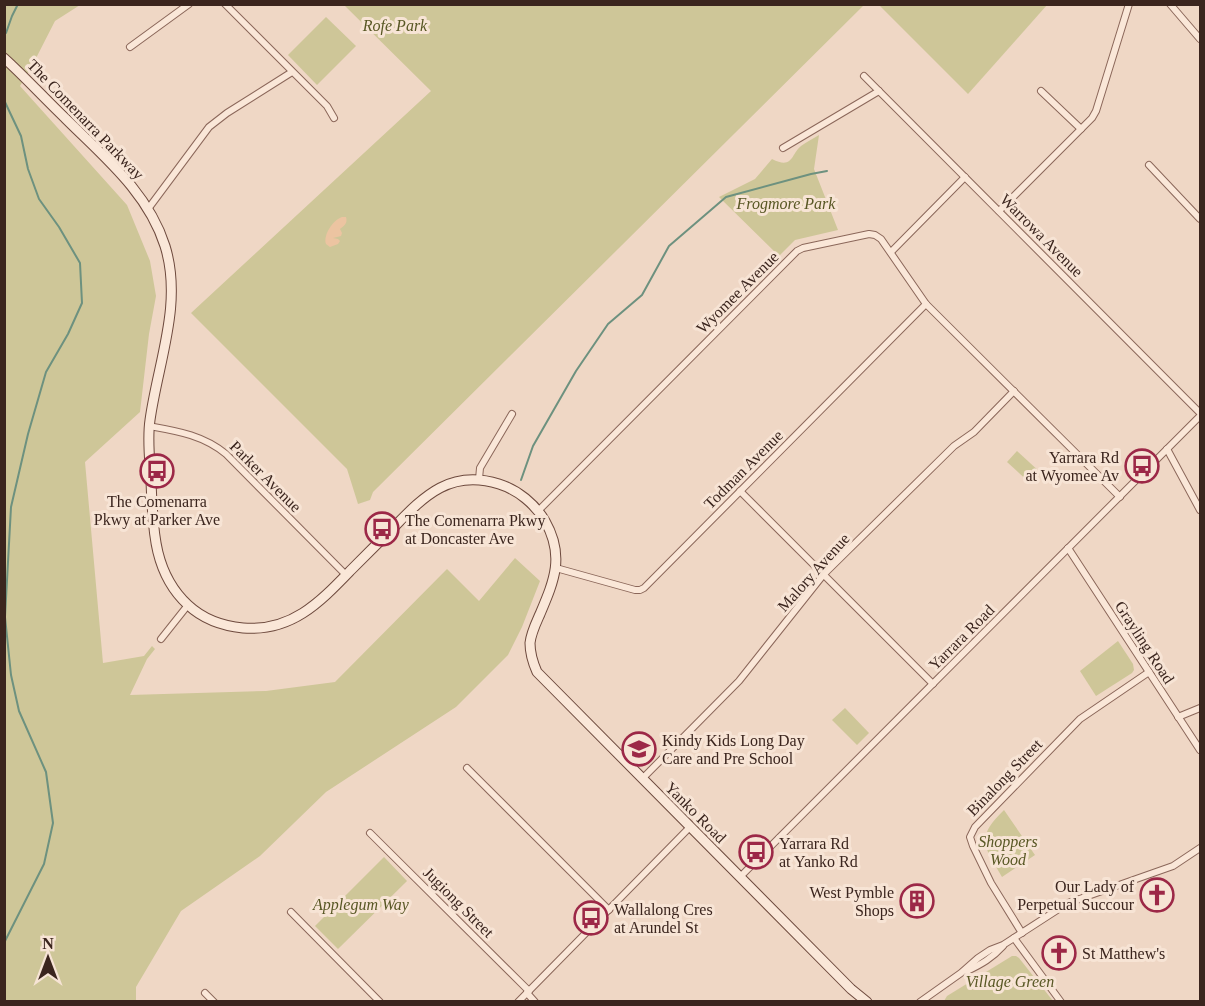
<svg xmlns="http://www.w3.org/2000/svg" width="1205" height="1006" font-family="'Times New Roman',serif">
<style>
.green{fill:#cec698}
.sand{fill:#ecc4a1}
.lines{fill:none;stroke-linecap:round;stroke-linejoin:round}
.stream{stroke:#6d917f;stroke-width:2}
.street-casing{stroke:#8b675a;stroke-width:8}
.secondary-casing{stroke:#6d493d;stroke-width:11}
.street{stroke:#fae7d8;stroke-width:6}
.secondary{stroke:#fae7d8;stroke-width:9}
.labels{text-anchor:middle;stroke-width:6;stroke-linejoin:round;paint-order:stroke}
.park-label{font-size:16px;font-style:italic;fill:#585724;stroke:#f7e4d5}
.street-label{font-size:16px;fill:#3b251e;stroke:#f7e4d5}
.poi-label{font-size:16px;fill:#3b251e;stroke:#f7e4d5;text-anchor:start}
</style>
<rect width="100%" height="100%" fill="#efd7c5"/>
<g class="green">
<polygon points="5,5 80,5 55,21 32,66 20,86 127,205 150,261 156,296 149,334 140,412 85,462 103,663 144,656 152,646 155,649 147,659 130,695 266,691 335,682 447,569 479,601 515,558 540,581 522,627 508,655 456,707 326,792 260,856 181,911 136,987 136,1001 5,1002"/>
<polygon points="344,5 864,5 373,492 370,500 358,504 347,469 191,313 431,91"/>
<polygon points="879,5 1047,5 968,94"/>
<polygon points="326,17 356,46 317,85 288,55"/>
<path d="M819 135 814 169 838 230 795 240 779 256 719 197 755 179 772 159C793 170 791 154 801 146 806 142 813 139 819 135Z"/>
<polygon points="1017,451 1041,473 1031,484 1007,462"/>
<polygon points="1118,641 1133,664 1134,670 1132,673 1096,696 1080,671"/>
<polygon points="845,708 869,733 857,745 832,720"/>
<path d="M1004 810 1035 855 1002 877C984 846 975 838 1004 810Z"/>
<polygon points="384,857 407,881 338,949 315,926"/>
<polygon points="1012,956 1016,956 1019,958 1053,1001 944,1001 947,996"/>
</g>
<path class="sand" d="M342 217H346C348 223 344 226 340 229L342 233 341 236 333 238 338 239 340 241 338 244 330 247 326 244C323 235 333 220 342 217Z"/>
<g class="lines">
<g class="stream">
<polyline points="6,33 12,16 18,4"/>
<polyline points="4,100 21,136 28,169 39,199 59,227 80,263 82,303 68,334 46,372 28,434 11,507 5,617 11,675 19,711 46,772 53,823 44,864 4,943"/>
<polyline points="521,480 533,446 576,371 608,324 642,295 669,246 726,197 811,174 827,171"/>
</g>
<defs>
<g id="street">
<polyline points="225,4 327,106 334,118"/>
<polyline points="1170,4 1200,39"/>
<polyline points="130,47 189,4"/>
<polyline points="864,76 1200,413"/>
<polyline points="1041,91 1081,129"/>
<polyline points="783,148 879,91"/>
<polyline points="1149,165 1200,219"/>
<polyline points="148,209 209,127 227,113 292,72"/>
<polyline points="999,211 1092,118 1096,111 1129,4"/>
<polyline points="891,252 965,177"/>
<path d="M149 426C177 431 203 435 226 454L346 575"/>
<polyline points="1167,449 1200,510"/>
<polyline points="479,479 480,468 512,414"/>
<polyline points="740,491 933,684"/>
<polyline points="538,511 797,251 803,248 869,234 875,235 881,239 926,304 1120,497"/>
<polyline points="1068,548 1200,750"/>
<polyline points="556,568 635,590 640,590 644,588 926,304"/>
<polyline points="161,639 188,605"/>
<polyline points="1178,717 1200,708"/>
<polyline points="467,768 609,910"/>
<polyline points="642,779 739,681 824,574 954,446 974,432 1014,391"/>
<polyline points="370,833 529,991"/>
<polyline points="740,877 1200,416"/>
<polyline points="291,912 380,1002"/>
<polyline points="1022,933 991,883 973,846 970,837 975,827 1080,719 1149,672"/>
<polyline points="1014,938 1061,1002"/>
<path d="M967 971C982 964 992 958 1003 946"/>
<polyline points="205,993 214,1002"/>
<polyline points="527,993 535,1002"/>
<polyline points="518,1002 690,827"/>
<polyline points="920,1002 961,973 978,958 990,950 1003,945 1068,903 1173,866 1200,848"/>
</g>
<path id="secondary" d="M4 58C25 77 44 98 65 118 103 156 148 192 165 246 183 304 158 362 150 420 147 440 150 461 151 481 153 525 152 572 188 605 203 619 223 626 243 628 292 632 320 602 351 570 365 556 380 541 394 527 425 495 451 469 499 484 518 490 535 504 545 521 565 556 554 581 540 614 536 623 531 633 530 643 530 653 533 663 537 672L851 989 867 1002"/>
</defs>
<use href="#street" class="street-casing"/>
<use href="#secondary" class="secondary-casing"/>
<use href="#street" class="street"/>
<use href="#secondary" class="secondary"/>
</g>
<defs>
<symbol id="bus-ring" viewBox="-11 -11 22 22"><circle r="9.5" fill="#f7e4d5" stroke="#9c2847" stroke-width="1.5"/><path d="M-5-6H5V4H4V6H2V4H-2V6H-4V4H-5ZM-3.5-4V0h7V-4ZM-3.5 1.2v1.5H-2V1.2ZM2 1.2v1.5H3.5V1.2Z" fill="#9c2847"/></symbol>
<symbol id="school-ring" viewBox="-11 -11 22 22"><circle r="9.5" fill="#f7e4d5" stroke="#9c2847" stroke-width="1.5"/><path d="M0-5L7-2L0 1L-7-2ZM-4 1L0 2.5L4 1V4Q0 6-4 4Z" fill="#9c2847"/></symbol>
<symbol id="church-ring" viewBox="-11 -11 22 22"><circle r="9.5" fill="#f7e4d5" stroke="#9c2847" stroke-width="1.5"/><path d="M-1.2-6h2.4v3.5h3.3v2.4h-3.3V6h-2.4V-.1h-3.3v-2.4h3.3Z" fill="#9c2847"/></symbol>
<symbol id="building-ring" viewBox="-11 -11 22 22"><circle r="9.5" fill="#f7e4d5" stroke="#9c2847" stroke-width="1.5"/><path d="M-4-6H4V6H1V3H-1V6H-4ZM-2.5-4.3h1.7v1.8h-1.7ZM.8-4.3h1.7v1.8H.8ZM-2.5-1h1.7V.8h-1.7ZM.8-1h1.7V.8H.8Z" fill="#9c2847"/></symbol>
</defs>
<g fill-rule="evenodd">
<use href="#bus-ring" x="1123" y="447" width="38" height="38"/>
<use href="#bus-ring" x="138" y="452" width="38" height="38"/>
<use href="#bus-ring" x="363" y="510" width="38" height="38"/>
<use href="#school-ring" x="620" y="730" width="38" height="38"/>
<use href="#bus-ring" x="737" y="833" width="38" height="38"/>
<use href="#church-ring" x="1138" y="876" width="38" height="38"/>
<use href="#building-ring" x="898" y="882" width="38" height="38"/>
<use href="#bus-ring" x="572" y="899" width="38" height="38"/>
<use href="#church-ring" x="1040" y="934" width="38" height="38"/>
</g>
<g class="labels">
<g class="park-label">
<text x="395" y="31">Rofe Park</text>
<text x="786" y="209">Frogmore Park</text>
<text x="1008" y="847">Shoppers<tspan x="1008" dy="18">Wood</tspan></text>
<text x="361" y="910">Applegum Way</text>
<text x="1010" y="987">Village Green</text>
</g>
<g class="street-label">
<text transform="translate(86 119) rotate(46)" y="6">The Comenarra Parkway</text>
<text transform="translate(1042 235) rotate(45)" y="6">Warrowa Avenue</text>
<text transform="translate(737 292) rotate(-45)" y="6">Wyomee Avenue</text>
<text transform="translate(743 469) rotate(-45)" y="6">Todman Avenue</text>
<text transform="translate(266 476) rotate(45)" y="6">Parker Avenue</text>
<text transform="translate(813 572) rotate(-48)" y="6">Malory Avenue</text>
<text transform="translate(961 637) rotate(-45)" y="6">Yarrara Road</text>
<text transform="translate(1145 642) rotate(57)" y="6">Grayling Road</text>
<text transform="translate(1004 777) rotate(-46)" y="6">Binalong Street</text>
<text transform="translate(696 812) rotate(45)" y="6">Yanko Road</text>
<text transform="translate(459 902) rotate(45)" y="6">Jugiong Street</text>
</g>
<g class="poi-label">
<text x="1119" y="463" text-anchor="end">Yarrara Rd<tspan x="1119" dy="18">at Wyomee Av</tspan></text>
<text x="157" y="507" text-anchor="middle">The Comenarra<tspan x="157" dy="18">Pkwy at Parker Ave</tspan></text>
<text x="405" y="526">The Comenarra Pkwy<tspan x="405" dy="18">at Doncaster Ave</tspan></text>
<text x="662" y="746">Kindy Kids Long Day<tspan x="662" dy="18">Care and Pre School</tspan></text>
<text x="779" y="849">Yarrara Rd<tspan x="779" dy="18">at Yanko Rd</tspan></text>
<text x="1134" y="892" text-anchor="end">Our Lady of<tspan x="1134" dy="18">Perpetual Succour</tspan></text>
<text x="894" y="898" text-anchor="end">West Pymble<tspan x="894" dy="18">Shops</tspan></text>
<text x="614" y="915">Wallalong Cres<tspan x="614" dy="18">at Arundel St</tspan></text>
<text x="1082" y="959">St Matthew's</text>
</g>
</g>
<rect width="1205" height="1006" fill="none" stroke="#3b251e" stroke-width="12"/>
<g transform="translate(48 958)" stroke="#f7e4d5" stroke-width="4.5" paint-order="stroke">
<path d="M0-4.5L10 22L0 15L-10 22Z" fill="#3b251e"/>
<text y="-9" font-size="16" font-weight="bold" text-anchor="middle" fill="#3b251e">N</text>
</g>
</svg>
